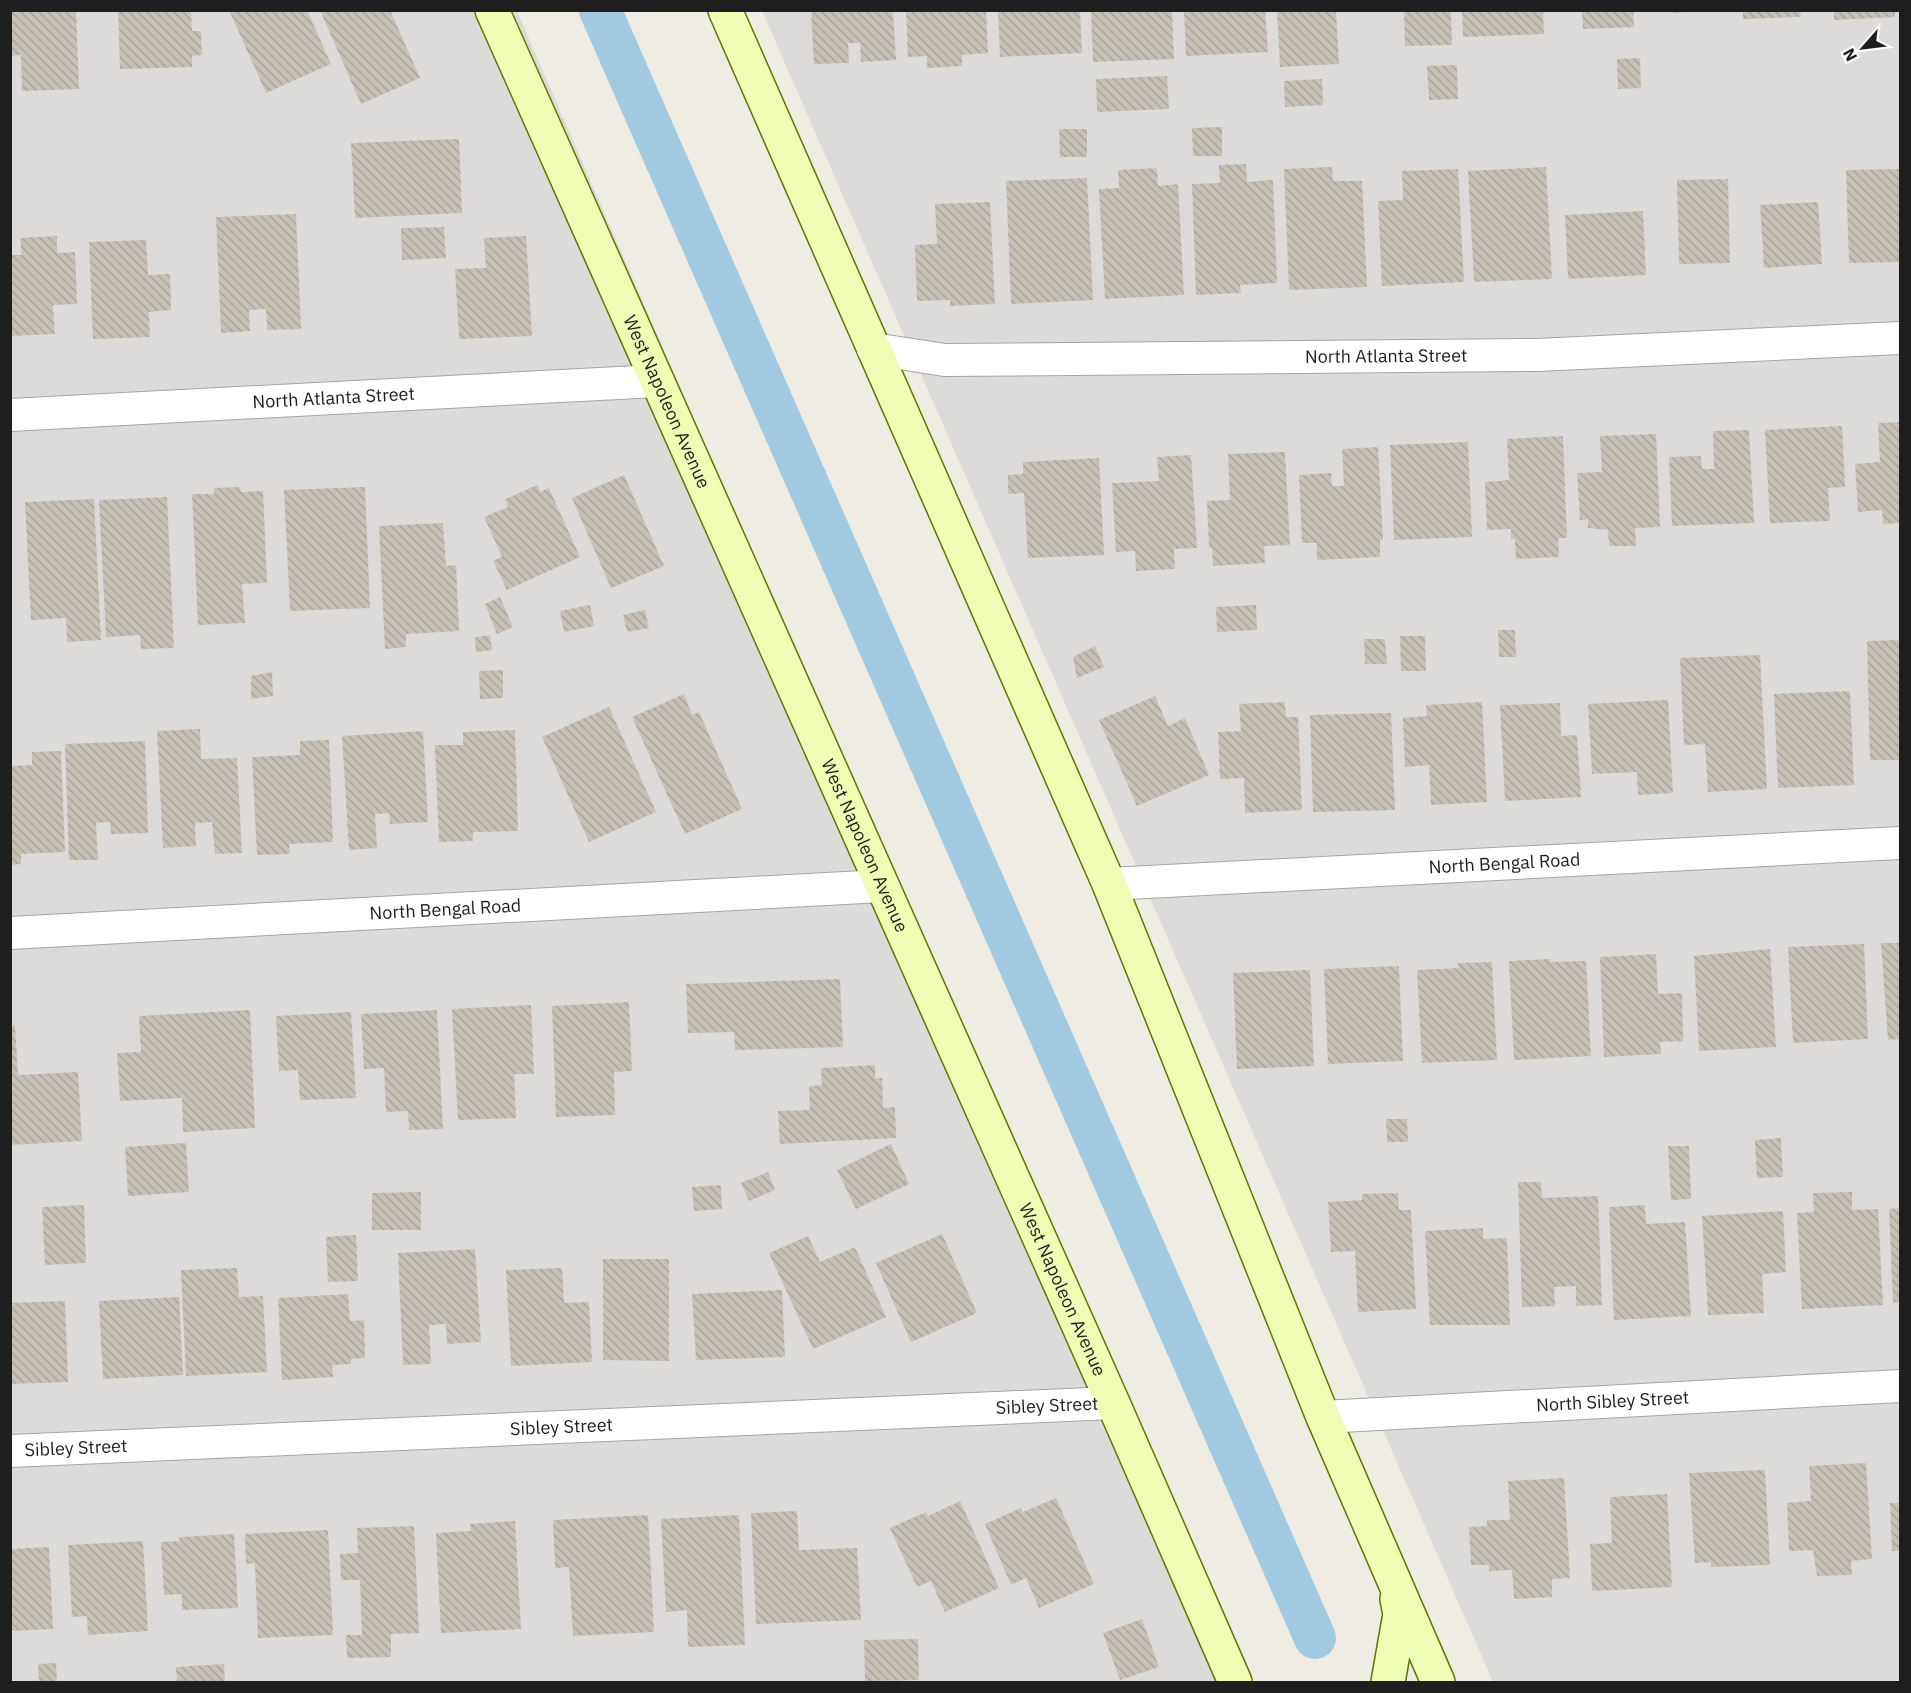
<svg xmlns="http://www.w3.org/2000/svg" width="1911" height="1693" font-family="'IBM Plex Sans',sans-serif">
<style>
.residential{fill:#dcdbda}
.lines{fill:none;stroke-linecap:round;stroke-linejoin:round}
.canal{stroke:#a1c9df;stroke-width:42}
.building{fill:url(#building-back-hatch)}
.street-casing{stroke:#a5a5a5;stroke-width:34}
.secondary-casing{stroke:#5c7801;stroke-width:36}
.street{stroke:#fff;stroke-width:32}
.secondary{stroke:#effcb4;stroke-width:33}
.labels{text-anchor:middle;stroke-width:4.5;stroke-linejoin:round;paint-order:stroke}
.street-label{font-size:18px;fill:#1e1e1e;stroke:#fff}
</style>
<defs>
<pattern id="building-back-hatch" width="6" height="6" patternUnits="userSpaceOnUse" patternTransform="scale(1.5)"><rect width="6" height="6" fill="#c7c0b6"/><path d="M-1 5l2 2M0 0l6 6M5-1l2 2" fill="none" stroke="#aaa59c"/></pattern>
</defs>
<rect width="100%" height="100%" fill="#efede3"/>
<g class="residential">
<polygon points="11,11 517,11 1241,1682 11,1682"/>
<polygon points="762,11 1900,11 1900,1682 1493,1682"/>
</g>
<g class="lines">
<polyline class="canal" points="600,10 1315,1638"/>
</g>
<g class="building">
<polygon points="10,10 76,10 79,89 22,91 21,55 10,56"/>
<polygon points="118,10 191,10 192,31 201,31 202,55 192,56 192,67 120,69"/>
<polygon points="229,10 307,10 331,64 266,93"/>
<polygon points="320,10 390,10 420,78 361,104"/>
<polygon points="811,10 893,10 896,60 861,62 860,43 848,43 849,63 814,64"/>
<polygon points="906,10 986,10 988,53 962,55 962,66 927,68 927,56 908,57"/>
<polygon points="998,10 1080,10 1082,53 1000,57"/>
<polygon points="1091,10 1172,10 1174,59 1093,62"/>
<polygon points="1184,10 1265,10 1268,52 1186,56"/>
<polygon points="1277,10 1336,10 1339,64 1280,67"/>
<polygon points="1404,10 1451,10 1452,45 1405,46"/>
<polygon points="1462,10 1543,10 1544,34 1463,37"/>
<polygon points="1582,10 1633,10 1634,27 1583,29"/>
<polygon points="1673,10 1689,10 1689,12 1673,13"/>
<polygon points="1743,10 1800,10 1801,17 1743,19"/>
<polygon points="1834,10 1895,10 1895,17 1834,20"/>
<polygon points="1640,58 1641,88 1618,89 1617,59"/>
<polygon points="1457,65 1458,99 1429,100 1427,66"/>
<polygon points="1167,76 1169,109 1097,112 1096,79"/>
<polygon points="1322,79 1323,105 1285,107 1284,81"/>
<polygon points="1222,127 1222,156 1193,156 1192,128"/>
<polygon points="1059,129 1087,129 1087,157 1060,157"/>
<polygon points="459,139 462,213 355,218 351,143"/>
<polygon points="1246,164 1247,182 1273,180 1277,283 1240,285 1241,293 1196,295 1192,184 1220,183 1219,165"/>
<polygon points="1332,167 1333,181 1362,181 1367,287 1289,290 1284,169"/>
<polygon points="1546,167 1552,279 1474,282 1468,171"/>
<polygon points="1157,168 1158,186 1178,184 1184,295 1105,299 1099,189 1119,188 1118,170"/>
<polygon points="1458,169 1464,282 1382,286 1378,201 1403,200 1402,171"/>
<polygon points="1900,169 1900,262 1849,263 1846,170"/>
<polygon points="1087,178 1093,300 1011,304 1006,181"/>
<polygon points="1728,179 1730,263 1679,264 1677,180"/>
<polygon points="990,202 995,304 950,306 950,300 917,301 915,245 937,244 935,204"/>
<polygon points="1818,202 1822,264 1764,268 1760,205"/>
<polygon points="1643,211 1646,275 1568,279 1565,215"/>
<polygon points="296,214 301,329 267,330 266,309 249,310 250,331 221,333 216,217"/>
<polygon points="444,227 446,258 402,260 401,228"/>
<polygon points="57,236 57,253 75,252 77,304 53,305 55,334 10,336 10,255 22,255 20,238"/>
<polygon points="526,236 532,336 459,339 455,269 486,268 484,238"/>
<polygon points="146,240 148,275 170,274 171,310 149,312 150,337 93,339 89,242"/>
<polygon points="1900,422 1900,523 1883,524 1882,510 1858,512 1855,464 1880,462 1878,423"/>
<polygon points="1842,426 1845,487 1828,488 1830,521 1770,523 1765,430"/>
<polygon points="1749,430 1754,523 1672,526 1669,457 1701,456 1702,469 1714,469 1713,431"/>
<polygon points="1656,434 1660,527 1635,528 1636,546 1609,546 1608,530 1588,528 1588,519 1580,520 1577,473 1602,472 1600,436"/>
<polygon points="1563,436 1567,538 1558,538 1559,557 1516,559 1515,539 1511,539 1511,529 1487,530 1485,482 1509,480 1507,439"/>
<polygon points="1468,442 1472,537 1394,540 1390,445"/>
<polygon points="1378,447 1383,540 1380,540 1380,557 1317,560 1317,543 1302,543 1299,475 1331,473 1332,486 1344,486 1342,449"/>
<polygon points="1285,452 1290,545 1264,546 1265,563 1213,566 1212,548 1209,548 1207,501 1230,500 1228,454"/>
<polygon points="1191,455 1197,548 1174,549 1175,569 1136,571 1135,551 1116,552 1112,483 1159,481 1157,457"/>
<polygon points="1099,458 1104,555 1028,558 1024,493 1008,494 1008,475 1023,474 1023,462"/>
<polygon points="624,475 664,566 611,588 572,498"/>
<polygon points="537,485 540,492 549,488 580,557 507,590 493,561 502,557 484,517 508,507 505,499"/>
<polygon points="240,487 241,492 263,491 267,583 242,584 245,623 198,625 192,494 214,494 214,488"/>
<polygon points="365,487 370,608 290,611 284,490"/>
<polygon points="167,497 174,648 141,649 140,635 106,637 99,500"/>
<polygon points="94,499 101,640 67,642 66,618 31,620 25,502"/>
<polygon points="443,523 446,566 456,565 459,631 406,634 406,647 385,649 379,526"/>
<polygon points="500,597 513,627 497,634 485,604"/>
<polygon points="590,605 594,626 564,632 560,611"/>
<polygon points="1256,605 1257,630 1217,632 1216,607"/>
<polygon points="645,610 649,628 627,632 623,615"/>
<polygon points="1498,630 1515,630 1516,657 1499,657"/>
<polygon points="490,635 492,650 476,652 475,637"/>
<polygon points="1400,636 1425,636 1426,671 1401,671"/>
<polygon points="1364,639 1385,639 1387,664 1365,664"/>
<polygon points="1900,640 1900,760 1870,760 1867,641"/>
<polygon points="1095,646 1104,667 1077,678 1073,657"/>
<polygon points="1760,655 1767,789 1708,792 1705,744 1684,745 1680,658"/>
<polygon points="503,670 503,698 480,699 479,671"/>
<polygon points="272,672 273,696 251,699 251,676"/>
<polygon points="1850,691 1854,785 1778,788 1774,694"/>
<polygon points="684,694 692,715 699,712 742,809 685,834 632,717"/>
<polygon points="1155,696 1168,726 1185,718 1209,775 1137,806 1099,720"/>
<polygon points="1668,700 1673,793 1638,795 1637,772 1592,774 1588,704"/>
<polygon points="1285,702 1286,717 1298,717 1302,810 1245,813 1244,778 1220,779 1218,732 1241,731 1239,704"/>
<polygon points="1482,702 1487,802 1431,805 1429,765 1405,767 1403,718 1427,716 1426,705"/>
<polygon points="1560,703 1561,736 1577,735 1581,797 1505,801 1500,705"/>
<polygon points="609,707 656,812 589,842 542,737"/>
<polygon points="1391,713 1395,810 1313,812 1310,715"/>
<polygon points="200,729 201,759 237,758 242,853 215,854 212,822 195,823 196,846 163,848 157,731"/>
<polygon points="515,730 518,831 473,832 473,841 439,842 435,745 463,745 463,732"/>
<polygon points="423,731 428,822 390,824 389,813 375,814 377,848 349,850 342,736"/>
<polygon points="329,740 333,842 289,844 290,854 257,855 252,757 300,755 300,741"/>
<polygon points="145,741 148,833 111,834 110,822 96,823 98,860 69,860 65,744"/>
<polygon points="61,751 65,852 21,854 21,864 10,865 10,766 32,765 32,752"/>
<polygon points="1881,943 1900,943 1900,1039 1888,1040"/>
<polygon points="1864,944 1868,1039 1793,1043 1788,947"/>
<polygon points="1770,949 1776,1047 1699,1051 1694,956"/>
<polygon points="1656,954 1658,994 1682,993 1683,1041 1660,1042 1661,1054 1604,1057 1600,957"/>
<polygon points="1550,959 1550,962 1586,961 1591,1056 1514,1060 1509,961"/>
<polygon points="1492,962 1497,1060 1422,1063 1417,970 1459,968 1458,963"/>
<polygon points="1399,966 1403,1061 1328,1064 1324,969"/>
<polygon points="1310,970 1314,1066 1237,1069 1233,973"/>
<polygon points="840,979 843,1047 735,1050 734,1032 688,1033 686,984"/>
<polygon points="629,1002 632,1071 614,1072 615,1115 556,1117 552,1006"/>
<polygon points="531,1005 534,1074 514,1074 516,1118 458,1120 452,1009"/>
<polygon points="250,1010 255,1128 183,1132 182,1098 120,1101 117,1053 141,1052 139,1016"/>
<polygon points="437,1010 443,1129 409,1130 408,1111 386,1112 384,1068 364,1069 361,1014"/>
<polygon points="351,1012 356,1098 300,1100 298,1070 279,1071 276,1016"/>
<polygon points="15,1025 18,1075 78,1072 82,1141 10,1145 10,1026"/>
<polygon points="875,1065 875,1079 882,1078 883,1108 895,1107 896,1138 780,1144 778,1111 810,1110 809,1086 822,1085 821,1068"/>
<polygon points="1386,1119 1407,1119 1408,1142 1387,1142"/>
<polygon points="1781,1138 1783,1177 1757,1178 1755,1140"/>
<polygon points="186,1143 189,1192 128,1196 125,1147"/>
<polygon points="891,1144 909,1184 856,1209 837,1170"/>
<polygon points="1668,1146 1689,1146 1691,1199 1671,1200"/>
<polygon points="768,1172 775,1190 749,1201 741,1183"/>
<polygon points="1518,1182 1541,1182 1542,1198 1598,1196 1602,1305 1576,1306 1576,1286 1554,1287 1555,1306 1522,1307"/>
<polygon points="721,1185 722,1209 694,1211 692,1187"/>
<polygon points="421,1192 421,1230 372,1230 372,1193"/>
<polygon points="1852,1192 1852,1210 1878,1209 1883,1305 1802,1309 1797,1213 1814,1212 1813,1193"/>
<polygon points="1398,1193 1399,1210 1411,1210 1416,1309 1358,1312 1355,1251 1331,1252 1328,1202 1362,1200 1362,1194"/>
<polygon points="84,1205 86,1263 45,1265 42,1207"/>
<polygon points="1645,1205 1646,1224 1685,1222 1691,1316 1614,1320 1609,1207"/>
<polygon points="1900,1208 1900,1302 1893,1303 1889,1209"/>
<polygon points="1783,1211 1786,1272 1762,1274 1764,1313 1708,1315 1702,1216"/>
<polygon points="1483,1228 1483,1239 1507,1238 1510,1325 1430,1325 1425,1231"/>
<polygon points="942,1234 977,1313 911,1342 876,1263"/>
<polygon points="356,1235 358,1281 328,1282 326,1237"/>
<polygon points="808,1236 820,1262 855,1247 886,1317 813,1349 769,1253"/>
<polygon points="475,1249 481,1342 447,1344 446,1324 429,1325 431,1364 403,1365 398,1253"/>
<polygon points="603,1259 669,1259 669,1361 603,1360"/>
<polygon points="237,1268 239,1297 263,1296 267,1372 186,1376 181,1270"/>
<polygon points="562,1268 564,1303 589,1302 592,1362 511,1366 506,1270"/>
<polygon points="782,1290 785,1357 696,1360 692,1294"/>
<polygon points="348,1294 350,1321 364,1320 365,1358 351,1359 351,1364 332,1365 333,1377 282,1380 278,1298"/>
<polygon points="179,1297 183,1375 103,1379 99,1301"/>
<polygon points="65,1301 68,1382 10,1384 10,1303"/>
<polygon points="1866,1463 1872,1559 1851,1561 1852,1575 1817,1576 1813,1550 1789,1551 1787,1503 1811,1501 1809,1466"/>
<polygon points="1765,1470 1770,1565 1711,1567 1711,1562 1695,1563 1689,1473"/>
<polygon points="1564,1478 1570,1578 1552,1579 1552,1597 1514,1599 1512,1570 1489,1571 1489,1565 1471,1565 1469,1527 1487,1526 1487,1520 1510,1520 1508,1481"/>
<polygon points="1667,1494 1672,1587 1592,1591 1590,1544 1612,1543 1610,1497"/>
<polygon points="1056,1498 1094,1584 1039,1608 1026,1578 1011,1585 985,1524 1021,1508 1023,1512"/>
<polygon points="960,1501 999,1588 945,1612 931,1581 917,1587 890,1528 926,1512 928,1516"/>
<polygon points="1890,1503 1900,1503 1900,1551 1892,1551"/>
<polygon points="797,1511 799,1550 857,1548 861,1620 756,1624 751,1513"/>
<polygon points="648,1515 654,1632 573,1636 569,1567 555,1568 553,1520"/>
<polygon points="739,1515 745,1645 688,1647 687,1610 666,1612 661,1519"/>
<polygon points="515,1521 521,1629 441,1633 436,1533 471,1531 470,1524"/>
<polygon points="414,1526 419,1633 391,1634 391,1657 347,1658 346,1635 362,1635 360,1580 341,1580 340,1554 358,1553 357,1528"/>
<polygon points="328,1530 333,1635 258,1638 255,1563 246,1564 245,1534"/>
<polygon points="234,1534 238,1608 182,1610 182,1594 164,1595 161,1542 180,1541 179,1537"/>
<polygon points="143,1541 148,1631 88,1635 87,1616 72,1617 68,1545"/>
<polygon points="49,1547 53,1629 10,1631 10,1549"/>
<polygon points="1142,1619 1159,1667 1120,1680 1103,1633"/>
<polygon points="918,1639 919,1680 865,1681 864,1640"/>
<polygon points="56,1663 57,1682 39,1682 38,1664"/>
<polygon points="224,1664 225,1682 177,1682 176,1667"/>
</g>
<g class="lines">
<defs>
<g id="street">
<path id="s1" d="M873 349 945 360 1537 355 1900 338"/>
<path id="s2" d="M10 415 657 381"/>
<path id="s3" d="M1109 884 1900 843"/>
<path id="s4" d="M10 933 882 886"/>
<path id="s5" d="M1323 1417 1900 1386"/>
<path id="s6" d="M10 1451 1113 1403"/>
</g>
<g id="secondary">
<path id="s7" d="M492 10 1113 1403 1235 1682"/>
<polyline points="725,10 1109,884 1323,1417 1438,1682"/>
<polyline points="1388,1682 1400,1614 1397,1599"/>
</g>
</defs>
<use href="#street" class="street-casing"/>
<use href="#secondary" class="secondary-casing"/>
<use href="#street" class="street"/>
<use href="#secondary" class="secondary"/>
</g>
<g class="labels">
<g class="street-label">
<text dy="6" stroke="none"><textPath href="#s1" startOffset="514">North Atlanta Street</textPath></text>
<text dy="6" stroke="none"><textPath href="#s2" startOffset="324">North Atlanta Street</textPath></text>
<text dy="6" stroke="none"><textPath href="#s7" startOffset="429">West Napoleon Avenue</textPath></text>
<text dy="6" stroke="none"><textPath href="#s7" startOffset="915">West Napoleon Avenue</textPath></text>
<text dy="6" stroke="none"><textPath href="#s3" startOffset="396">North Bengal Road</textPath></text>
<text dy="6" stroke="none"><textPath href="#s4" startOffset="436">North Bengal Road</textPath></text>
<text dy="6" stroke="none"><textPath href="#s7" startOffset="1401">West Napoleon Avenue</textPath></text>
<text dy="6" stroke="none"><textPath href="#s5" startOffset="290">North Sibley Street</textPath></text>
<text dy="6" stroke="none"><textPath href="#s6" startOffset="1038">Sibley Street</textPath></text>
<text dy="6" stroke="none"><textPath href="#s6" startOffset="552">Sibley Street</textPath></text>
<text dy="6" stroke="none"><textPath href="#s6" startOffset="66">Sibley Street</textPath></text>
</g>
</g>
<rect width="1911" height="1693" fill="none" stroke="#1e1e1e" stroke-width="24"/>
<g transform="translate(1863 48) rotate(242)" stroke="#ffffff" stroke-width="4.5" paint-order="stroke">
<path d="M0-4.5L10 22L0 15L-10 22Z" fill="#1e1e1e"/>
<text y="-9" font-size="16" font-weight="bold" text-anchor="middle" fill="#1e1e1e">N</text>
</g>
</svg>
